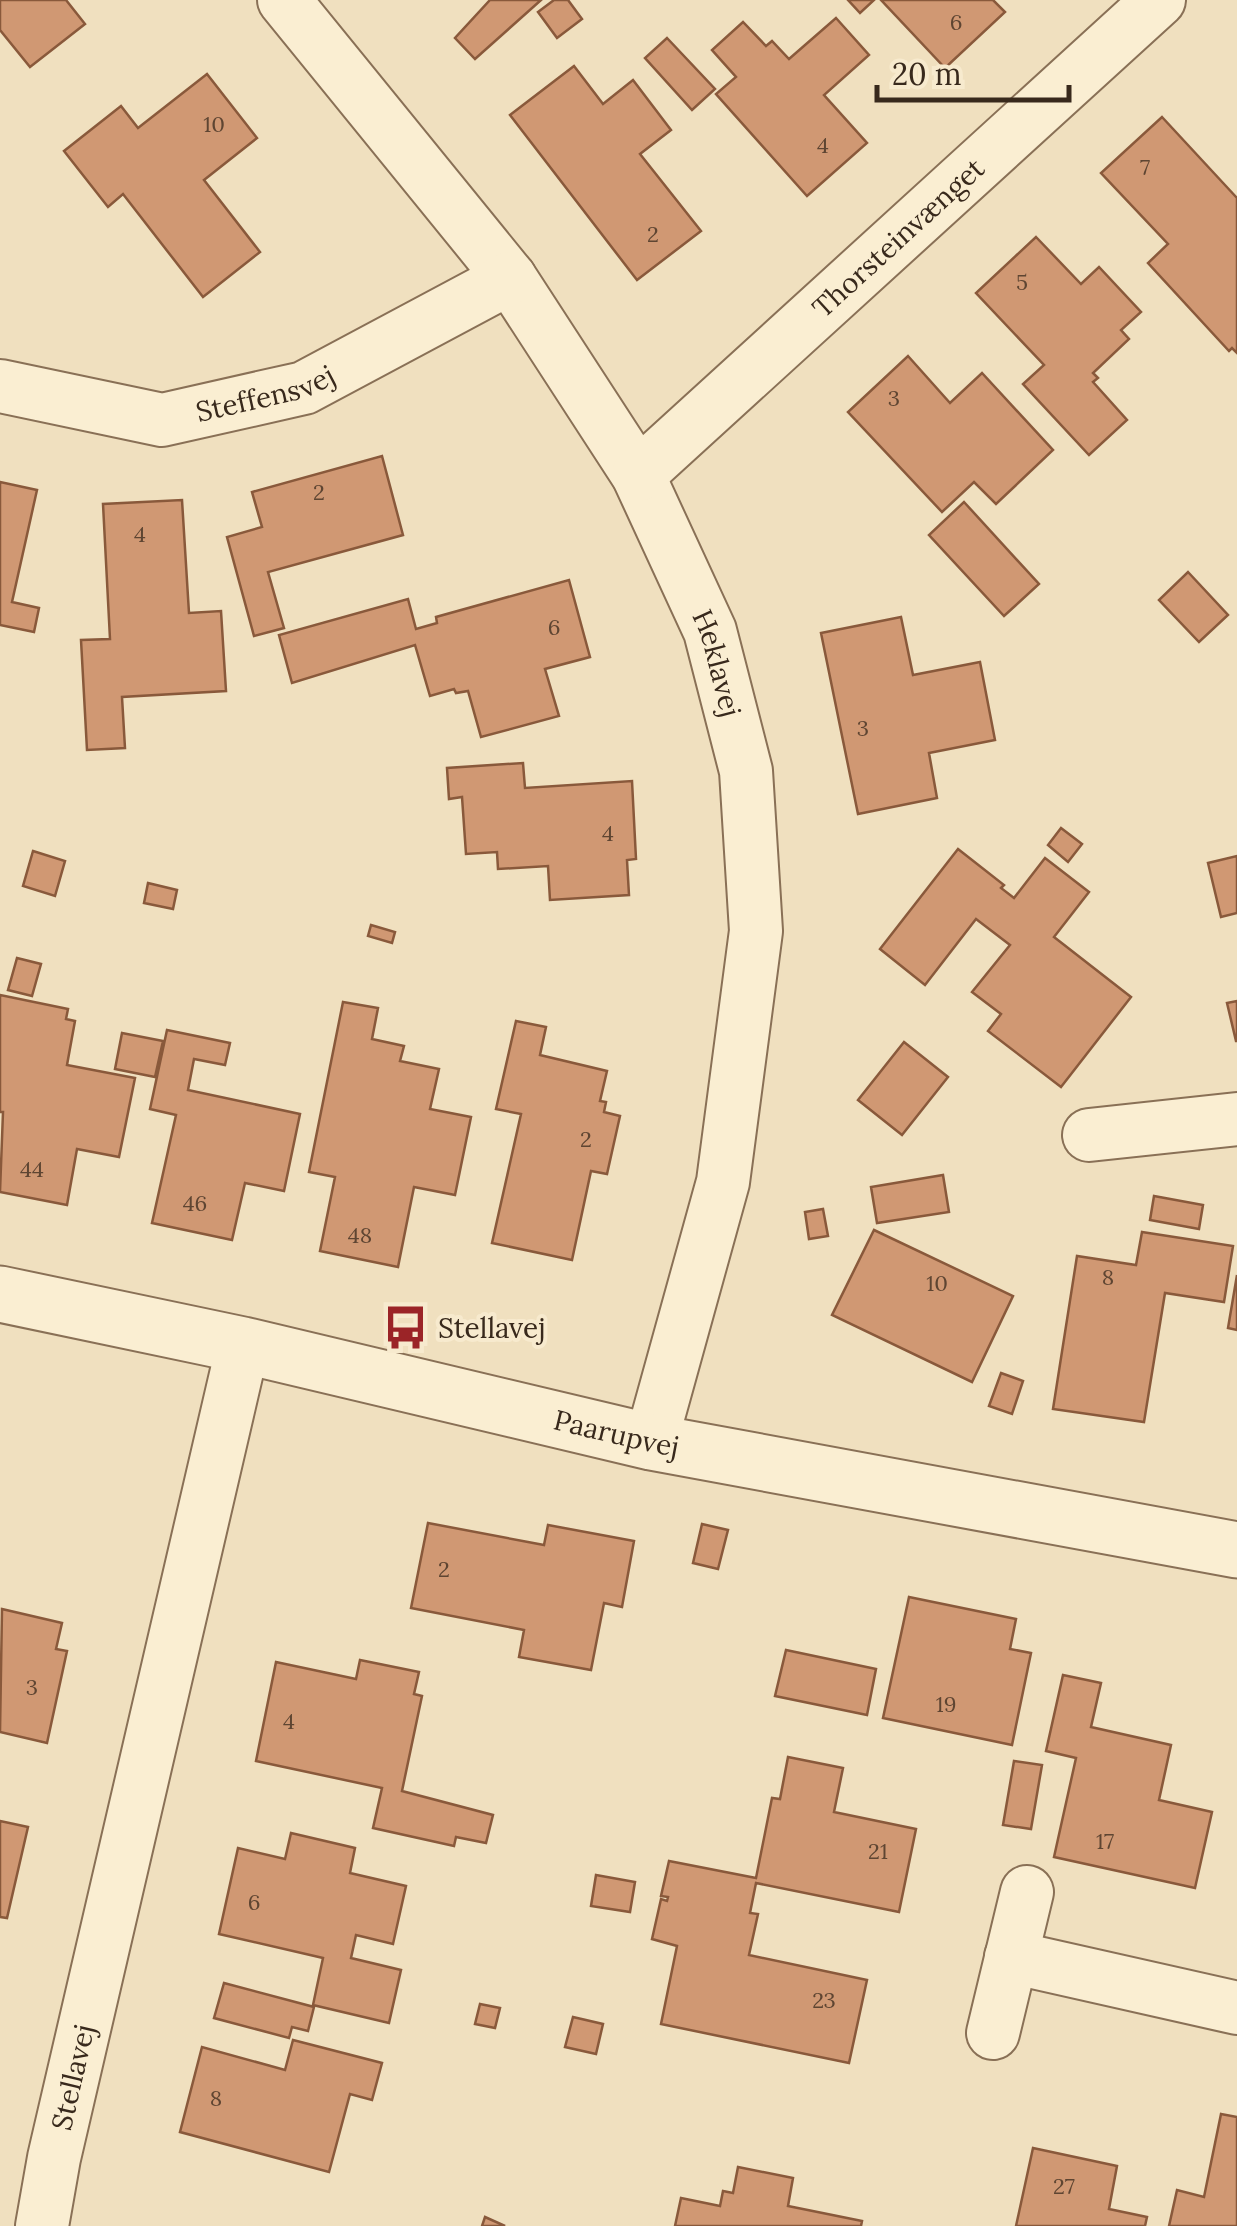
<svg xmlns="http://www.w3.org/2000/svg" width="1237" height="2226" font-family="Lora,serif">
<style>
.building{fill:#d09873;stroke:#89593b;stroke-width:2.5}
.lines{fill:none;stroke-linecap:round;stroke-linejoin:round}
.minor-casing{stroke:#897056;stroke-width:56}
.tertiary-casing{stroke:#897056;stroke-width:59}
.minor{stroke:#faeed2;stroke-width:52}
.tertiary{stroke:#faeed2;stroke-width:55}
.labels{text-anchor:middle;stroke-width:8;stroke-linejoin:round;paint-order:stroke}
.number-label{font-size:22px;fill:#5e4532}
.street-label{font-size:28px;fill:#38291c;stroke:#f7eace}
.poi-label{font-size:28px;fill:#38291c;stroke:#f7eace;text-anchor:start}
</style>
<rect width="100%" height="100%" fill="#f0e0bf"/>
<g class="building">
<polygon points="0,0 66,0 85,24 30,67 0,30"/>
<polygon points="541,0 475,59 455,38 490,0"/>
<polygon points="554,0 568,0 582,19 557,38 538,12"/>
<polygon points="848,0 874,0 860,13"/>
<polygon points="881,0 993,0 1005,12 945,68"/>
<polygon points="836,18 869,55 824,95 867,143 807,196 716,94 736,77 712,50 743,22 766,46 772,41 789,59"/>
<polygon points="667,38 715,89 692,110 645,58"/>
<polygon points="574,66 603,104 633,80 671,130 640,154 701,231 637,280 510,115"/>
<polygon points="207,74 257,138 204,180 260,252 203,297 123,194 108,207 64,151 121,106 138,128"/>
<polygon points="1162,117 1237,198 1237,353 1232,348 1229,351 1148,263 1168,244 1101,173"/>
<polygon points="1036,237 1081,284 1099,267 1141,312 1121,330 1129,339 1093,373 1098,378 1093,382 1127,420 1089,455 1023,384 1044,365 976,293"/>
<polygon points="908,356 950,403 982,373 1053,450 996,504 974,482 942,512 848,412"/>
<polygon points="382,456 403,535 268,572 284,628 254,636 227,537 262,527 252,492"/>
<polygon points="0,482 37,490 12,602 39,608 34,632 0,625"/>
<polygon points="182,500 189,613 221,611 226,691 122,697 125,748 87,750 81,640 110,639 103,504"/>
<polygon points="964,502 1039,584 1004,616 929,535"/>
<polygon points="1188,572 1228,615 1199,642 1159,600"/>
<polygon points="569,580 590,657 545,669 559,716 481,737 468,691 456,693 454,689 430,696 415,645 292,683 279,635 408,599 416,629 437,623 436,617"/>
<polygon points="901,617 913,675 980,662 995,740 929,753 937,798 858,814 821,633"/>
<polygon points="523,763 525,788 632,781 636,859 627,860 629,895 550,900 548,866 498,869 497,852 466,854 462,797 449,799 447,768"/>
<polygon points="1061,828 1082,844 1068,862 1048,845"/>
<polygon points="958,849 1004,885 1001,888 1014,898 1045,858 1089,892 1054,937 1131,997 1061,1087 988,1031 1001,1014 972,992 1010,945 976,919 925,985 880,949"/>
<polygon points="33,851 65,861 55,896 23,886"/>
<polygon points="1237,856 1237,913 1221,917 1208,863"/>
<polygon points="148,883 177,890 173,909 144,903"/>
<polygon points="371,925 395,932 392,943 368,936"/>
<polygon points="17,958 41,964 32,996 8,990"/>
<polygon points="0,995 68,1009 66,1019 75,1021 67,1065 135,1078 119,1157 77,1149 67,1205 0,1192 3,1112 0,1112"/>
<polygon points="1237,1001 1237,1041 1236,1041 1227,1003"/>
<polygon points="343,1002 378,1008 372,1039 404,1046 400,1061 439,1069 430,1109 471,1117 455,1195 414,1187 398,1267 320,1251 335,1177 309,1172"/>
<polygon points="516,1021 546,1027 540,1055 607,1071 600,1101 606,1102 604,1112 620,1116 607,1174 591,1171 572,1260 492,1243 521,1114 496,1109"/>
<polygon points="167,1030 230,1043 225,1065 194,1059 188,1090 300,1114 284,1191 245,1183 232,1240 152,1223 176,1115 150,1109"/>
<polygon points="122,1033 163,1041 155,1077 115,1069"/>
<polygon points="904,1042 948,1077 902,1135 858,1100"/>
<polygon points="943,1175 949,1212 877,1223 871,1187"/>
<polygon points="1154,1196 1203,1205 1199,1229 1150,1220"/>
<polygon points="823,1209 828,1236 809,1239 805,1212"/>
<polygon points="874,1230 1013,1296 972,1382 832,1315"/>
<polygon points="1142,1232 1233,1246 1224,1302 1165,1293 1144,1422 1053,1409 1077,1256 1136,1265"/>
<polygon points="1237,1275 1237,1330 1228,1328"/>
<polygon points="1001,1373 1023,1381 1012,1414 989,1406"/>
<polygon points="428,1523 544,1545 548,1525 634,1541 622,1607 604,1603 591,1670 519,1657 524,1630 411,1608"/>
<polygon points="702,1524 728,1530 718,1569 693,1563"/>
<polygon points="909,1597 1016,1619 1010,1649 1031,1653 1012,1745 883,1718"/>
<polygon points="2,1609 62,1623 56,1649 67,1651 47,1743 0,1732"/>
<polygon points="786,1650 876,1669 867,1715 775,1696"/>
<polygon points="360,1660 419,1672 414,1694 422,1696 402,1791 493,1815 486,1843 456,1837 454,1846 373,1828 382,1788 256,1761 276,1662 356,1679"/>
<polygon points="1063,1675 1101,1683 1091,1727 1171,1745 1159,1800 1212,1812 1195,1888 1054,1857 1076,1758 1046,1751"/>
<polygon points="788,1757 843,1768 834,1812 916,1829 899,1912 756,1883 750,1913 758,1914 749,1955 867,1980 849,2063 661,2024 677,1946 652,1939 661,1899 667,1901 668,1897 661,1896 669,1861 756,1878 772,1798 780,1799"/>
<polygon points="1014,1761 1042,1765 1031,1829 1003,1825"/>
<polygon points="0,1821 28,1827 7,1918 0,1917"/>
<polygon points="291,1833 355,1848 350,1873 406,1886 393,1944 356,1935 351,1958 401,1970 389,2023 313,2005 323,1958 219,1934 238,1848 285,1859"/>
<polygon points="596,1875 635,1882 630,1912 591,1906"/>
<polygon points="224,1983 314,2007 308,2031 292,2027 289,2038 214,2018"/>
<polygon points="480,2004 500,2008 495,2028 475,2024"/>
<polygon points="573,2017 603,2024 596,2054 565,2047"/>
<polygon points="293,2040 382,2063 372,2100 350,2094 329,2172 180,2132 202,2047 285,2070"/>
<polygon points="1221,2114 1237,2117 1237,2226 1169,2226 1177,2190 1204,2197"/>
<polygon points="1033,2148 1117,2166 1109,2209 1147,2217 1145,2226 1016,2226"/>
<polygon points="738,2167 793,2178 788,2206 862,2221 861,2226 675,2226 681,2198 720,2206 723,2191 733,2193"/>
<polygon points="485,2217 505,2226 482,2226"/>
</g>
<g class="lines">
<defs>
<g id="minor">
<path id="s1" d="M284 0 510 278 638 475 710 631 746 771 756 931 723 1182 651 1442"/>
<path id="s2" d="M0 386 162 420 304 388 510 278"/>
<path id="s3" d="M638 475 1159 0"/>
<polyline points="1089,1135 1237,1119"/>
<polyline points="1011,1957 1237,2008"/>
<polyline points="993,2033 1027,1892"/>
<path id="s4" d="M42 2226 54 2158 243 1345"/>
</g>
<g id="tertiary">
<path id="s5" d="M0 1294 243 1345 651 1442 1237 1550"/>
</g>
</defs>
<use href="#minor" class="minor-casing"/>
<use href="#tertiary" class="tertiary-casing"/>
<use href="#minor" class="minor"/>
<use href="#tertiary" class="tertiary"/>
</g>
<defs>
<symbol id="bus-bare" viewBox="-9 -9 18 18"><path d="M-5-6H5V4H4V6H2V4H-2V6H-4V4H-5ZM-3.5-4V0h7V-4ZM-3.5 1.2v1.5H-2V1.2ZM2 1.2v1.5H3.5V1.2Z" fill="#9b2427" stroke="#f7eace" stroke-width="2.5" paint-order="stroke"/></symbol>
</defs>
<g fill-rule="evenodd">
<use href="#bus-bare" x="374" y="1296" width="63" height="63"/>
</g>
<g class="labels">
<g class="number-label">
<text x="956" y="30">6</text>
<text x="214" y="132">10</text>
<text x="823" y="153">4</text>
<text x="1145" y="175">7</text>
<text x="653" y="242">2</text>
<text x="1022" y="290">5</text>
<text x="894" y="406">3</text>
<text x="319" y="500">2</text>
<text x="140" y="542">4</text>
<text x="554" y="635">6</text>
<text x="863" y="736">3</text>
<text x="608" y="841">4</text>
<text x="586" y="1147">2</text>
<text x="32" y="1177">44</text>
<text x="195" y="1211">46</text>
<text x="360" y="1243">48</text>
<text x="1108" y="1285">8</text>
<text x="937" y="1291">10</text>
<text x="444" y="1577">2</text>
<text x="32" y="1695">3</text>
<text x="946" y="1712">19</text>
<text x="289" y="1729">4</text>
<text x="1105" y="1849">17</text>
<text x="878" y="1859">21</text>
<text x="254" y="1910">6</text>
<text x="824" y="2008">23</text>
<text x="216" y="2106">8</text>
<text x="1064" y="2194">27</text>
</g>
<g class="street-label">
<text dy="10" stroke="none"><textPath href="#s3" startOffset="352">Thorsteinvænget</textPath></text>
<text dy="10" stroke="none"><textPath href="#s2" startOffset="272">Steffensvej</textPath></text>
<text dy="10" stroke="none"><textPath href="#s1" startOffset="798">Heklavej</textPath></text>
<text dy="10" stroke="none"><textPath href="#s5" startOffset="632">Paarupvej</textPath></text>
<text dy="10" stroke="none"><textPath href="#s4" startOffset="152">Stellavej</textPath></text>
</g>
<g class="poi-label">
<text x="438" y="1338">Stellavej</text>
</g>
</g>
<path d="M877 85v15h192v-15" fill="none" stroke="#38291c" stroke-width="5"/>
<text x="892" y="85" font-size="30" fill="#38291c" stroke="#f7eace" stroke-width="8" paint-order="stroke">20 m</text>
</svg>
